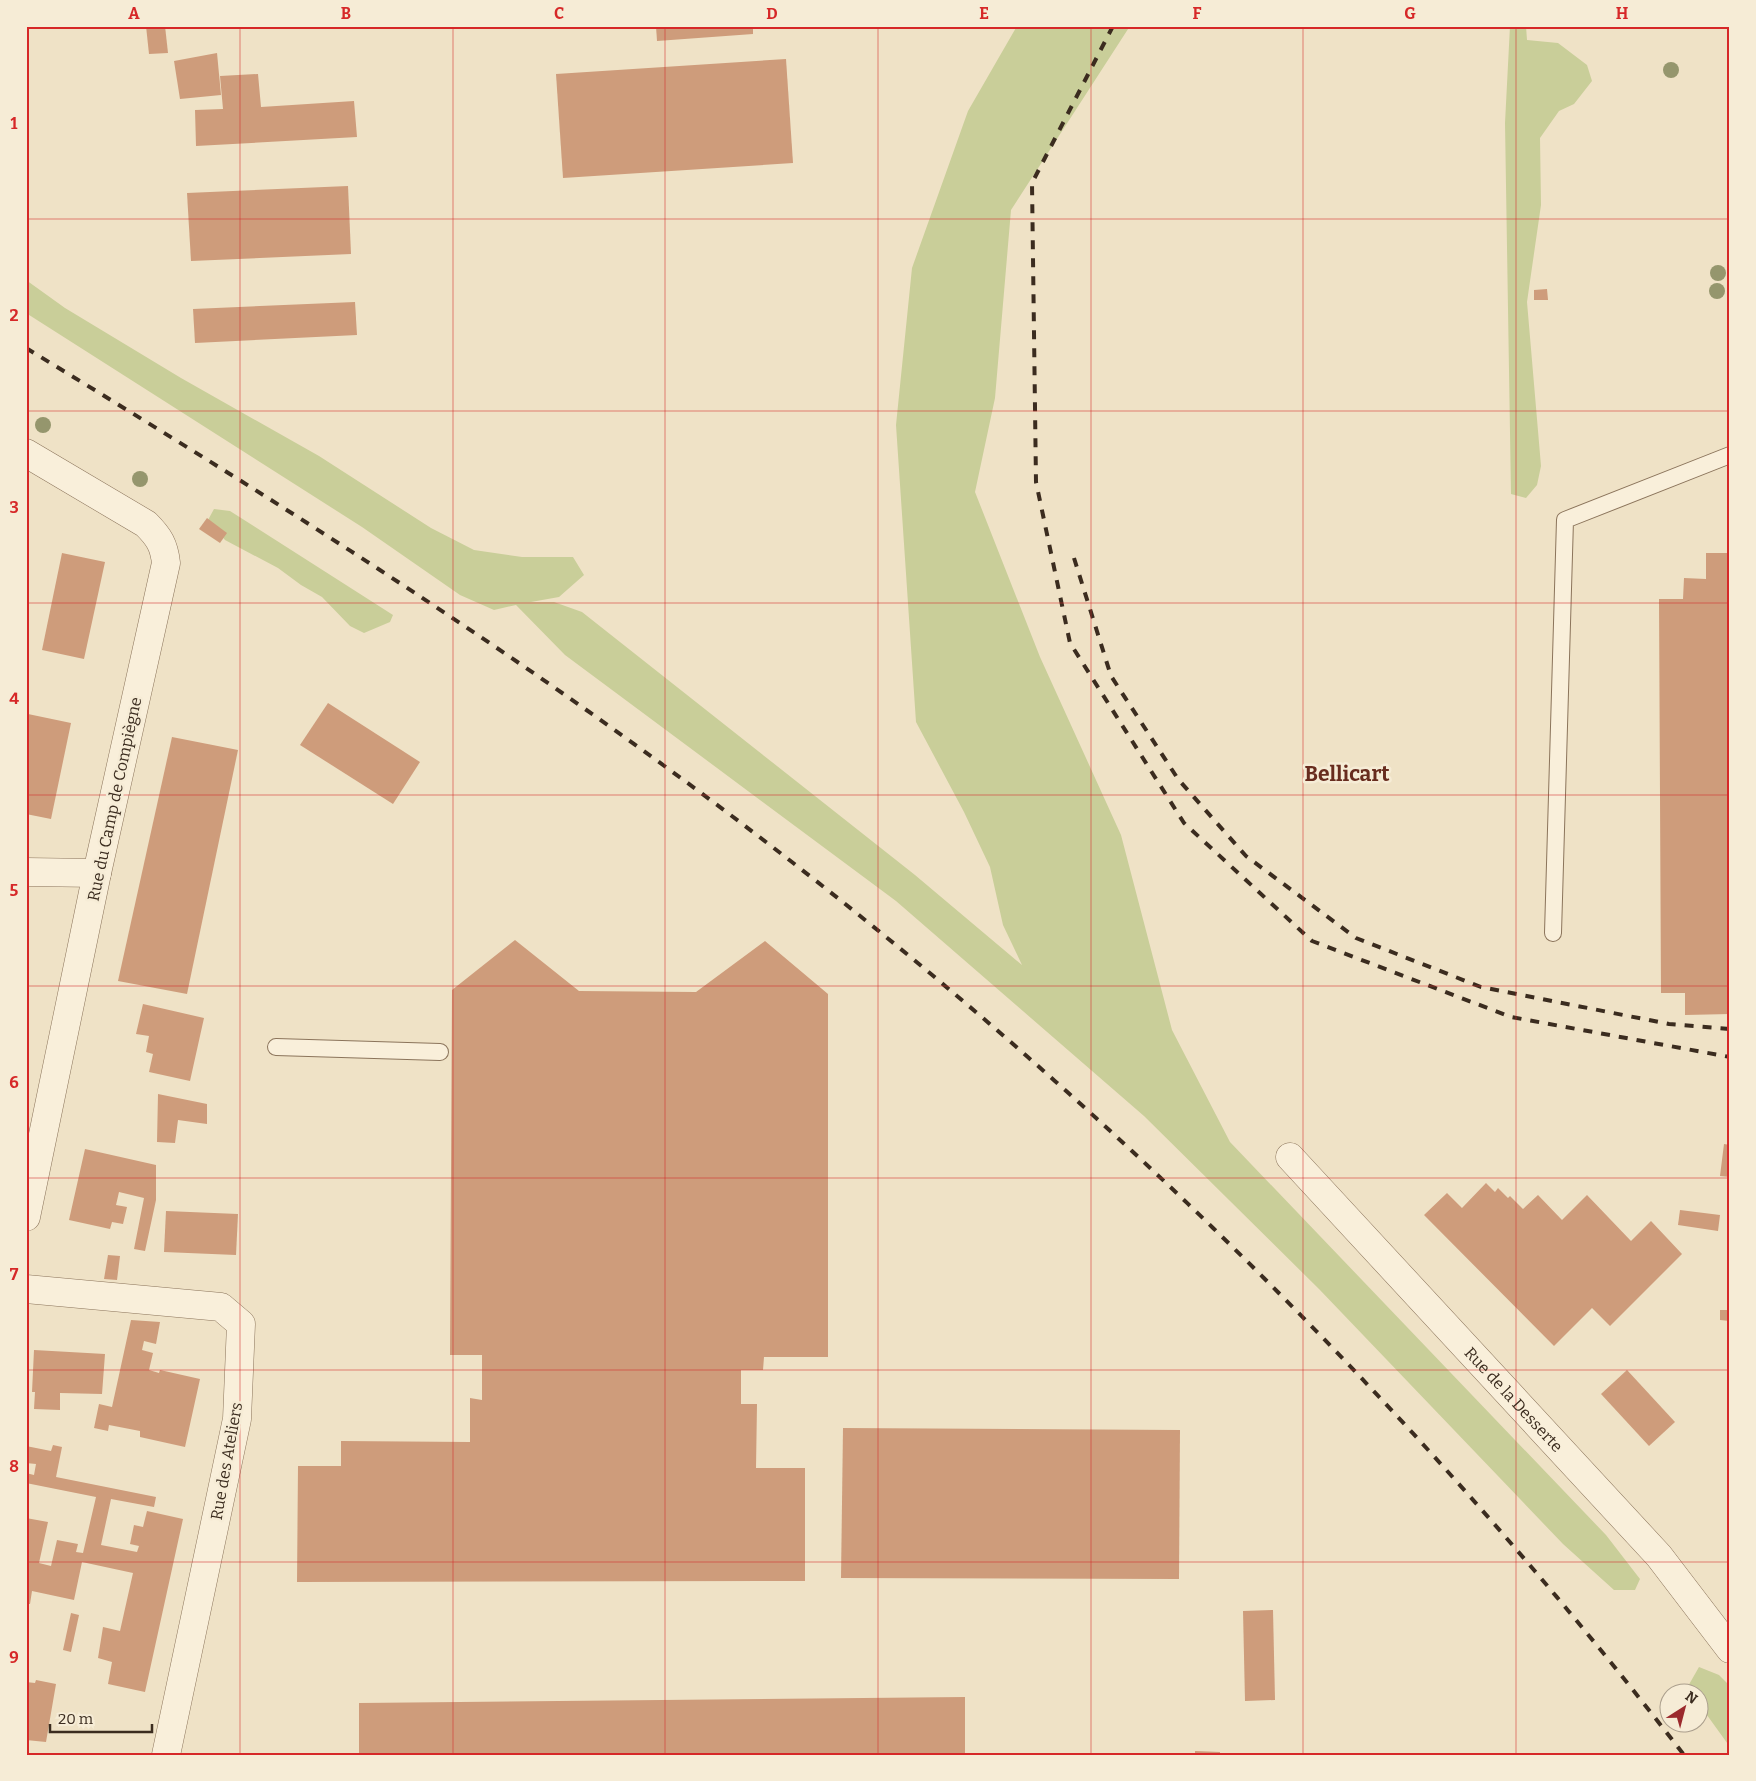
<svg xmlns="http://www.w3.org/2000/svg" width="1756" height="1781" font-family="Bitter,serif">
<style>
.green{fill:#c9ce99}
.building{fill:#ce9c7b}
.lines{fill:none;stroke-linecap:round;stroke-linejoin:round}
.service-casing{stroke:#8b745b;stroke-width:18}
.minor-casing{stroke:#8b745b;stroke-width:29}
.service{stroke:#f9efda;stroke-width:16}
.minor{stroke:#f9efda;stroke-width:28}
.rail{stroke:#3b2c1f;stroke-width:4;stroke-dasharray:9 9;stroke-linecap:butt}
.tree{fill:#95966d}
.grid{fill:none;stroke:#d62828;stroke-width:1;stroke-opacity:0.55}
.labels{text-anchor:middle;stroke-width:5;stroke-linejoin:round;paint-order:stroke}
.street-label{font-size:16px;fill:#3b2c1f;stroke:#f6ecd6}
.district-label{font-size:21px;font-weight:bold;fill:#682c1e;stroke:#f6ecd6}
.neatline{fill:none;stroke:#d62828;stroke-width:2}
.grid-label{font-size:16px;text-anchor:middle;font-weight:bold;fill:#d62828}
</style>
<rect width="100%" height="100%" fill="#efe2c6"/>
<g class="green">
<polygon points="1017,26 1130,26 1011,210 995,398 975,492 1040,657 1121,835 1172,1030 1230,1142 1606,1535 1640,1579 1635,1590 1614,1590 1563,1544 1319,1289 1144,1116 896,901 565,655 516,605 494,610 460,595 362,527 26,313 26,280 65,308 181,378 319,456 431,528 474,550 522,557 573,557 584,575 559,597 531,602 554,602 582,612 915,875 1022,965 1003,925 990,867 964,812 916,722 896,425 912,268 968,111"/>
<polygon points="1510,26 1526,26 1527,40 1558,43 1587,65 1592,81 1574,104 1559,111 1540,138 1541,205 1527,302 1541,466 1537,485 1526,498 1511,494 1505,123"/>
<polygon points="214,509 230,511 393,615 390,622 364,633 350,626 322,597 301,585 278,568 225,540 208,520"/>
<polygon points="1699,1667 1719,1675 1730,1686 1730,1747 1699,1704 1698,1694 1691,1693 1687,1688"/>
</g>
<g class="building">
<polygon points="146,26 165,26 168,53 149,54"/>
<polygon points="455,26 478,26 478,28 455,29"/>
<polygon points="656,26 753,26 753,34 657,41"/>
<polygon points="217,53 221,95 180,99 174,61"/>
<polygon points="786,59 793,163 563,178 556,74"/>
<polygon points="258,74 261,107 354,101 357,137 196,146 195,110 223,109 220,76"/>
<polygon points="348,186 351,254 191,261 187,193"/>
<polygon points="1547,289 1548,300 1534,300 1534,290"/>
<polygon points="355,302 357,335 195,343 193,309"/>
<polygon points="207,518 227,533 220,543 199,529"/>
<polygon points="62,553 105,562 84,659 42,650"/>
<polygon points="1706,553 1730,553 1730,1014 1685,1015 1685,993 1661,993 1659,599 1683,599 1684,578 1706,579"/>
<polygon points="328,703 420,762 393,804 300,745"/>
<polygon points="28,714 71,723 51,819 26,814 26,721"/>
<polygon points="172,737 238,750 187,994 118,981"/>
<polygon points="515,940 579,991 696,992 765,941 828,994 828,1357 764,1357 763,1370 741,1370 741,1404 757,1404 756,1468 805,1468 805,1581 297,1582 298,1466 341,1466 341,1441 470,1442 470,1398 482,1400 482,1355 450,1355 452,990"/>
<polygon points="143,1004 204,1018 190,1081 149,1072 153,1054 146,1052 149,1036 136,1034"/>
<polygon points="158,1094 207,1104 207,1124 178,1120 175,1143 157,1142"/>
<polygon points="1724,1144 1730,1145 1730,1177 1720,1176"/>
<polygon points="85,1149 156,1165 156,1200 145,1251 134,1249 144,1198 119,1192 116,1205 127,1207 123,1224 112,1222 110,1229 69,1220"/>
<polygon points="1486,1183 1495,1192 1498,1188 1508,1198 1510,1196 1523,1209 1538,1195 1562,1220 1587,1195 1631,1241 1651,1221 1682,1254 1610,1326 1592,1308 1554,1346 1424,1215 1447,1193 1462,1208"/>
<polygon points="1680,1210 1720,1215 1718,1231 1678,1225"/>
<polygon points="166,1211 238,1214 236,1255 164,1252"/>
<polygon points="108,1255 120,1256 117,1280 104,1279"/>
<polygon points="1720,1310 1730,1310 1730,1321 1720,1320"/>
<polygon points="131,1320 160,1322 156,1344 144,1341 142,1350 153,1353 149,1370 159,1373 160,1370 200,1379 185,1447 140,1437 140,1431 109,1425 108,1431 94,1428 99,1404 112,1407"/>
<polygon points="34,1350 105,1354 102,1394 60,1393 60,1410 34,1409 35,1392 32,1392"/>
<polygon points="1627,1370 1675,1422 1649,1446 1601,1394"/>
<polygon points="843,1428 1180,1430 1179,1579 841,1578"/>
<polygon points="53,1445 62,1447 56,1477 156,1497 154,1507 111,1499 101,1545 137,1552 139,1546 130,1544 134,1525 143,1527 147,1511 183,1519 145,1692 108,1684 112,1662 98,1658 103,1627 120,1631 133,1573 82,1562 74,1600 32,1591 30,1604 26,1604 26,1518 48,1522 39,1563 51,1566 57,1540 78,1544 76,1552 83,1553 96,1497 26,1483 26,1473 34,1475 36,1464 26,1463 26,1446 51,1451"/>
<polygon points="1273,1610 1275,1700 1245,1701 1243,1611"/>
<polygon points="71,1613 79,1615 71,1652 63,1650"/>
<polygon points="36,1680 56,1684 46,1742 26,1740 26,1682 35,1683"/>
<polygon points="965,1697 965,1755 359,1755 359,1703"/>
<polygon points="1195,1751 1220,1752 1220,1755 1195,1755"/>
</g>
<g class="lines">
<defs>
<g id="service">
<polyline points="1553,933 1565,520 1730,455"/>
<polyline points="276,1047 440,1052"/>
</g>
<g id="minor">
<path d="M26 453 146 524C159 537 164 545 166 563L97 873 26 1217"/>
<polyline points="26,872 97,873"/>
<path id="s1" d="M1290 1157 1659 1556 1730 1649"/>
<polyline points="26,1289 221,1307 241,1324 237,1419 166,1755"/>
</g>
</defs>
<use href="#service" class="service-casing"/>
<use href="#minor" class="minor-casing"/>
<use href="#service" class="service"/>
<use href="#minor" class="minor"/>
<g class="rail">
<polyline points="1113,26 1032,183 1036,482 1070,643 1184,823 1312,941 1511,1017 1730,1057"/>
<path d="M26 348C239 478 450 610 652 757 1040 1038 1391 1375 1684 1755"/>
<polyline points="1074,558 1111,676 1178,779 1246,856 1356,938 1481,987 1669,1024 1730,1029"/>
</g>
</g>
<g class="tree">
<circle cx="1671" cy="70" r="8"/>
<circle cx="1718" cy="273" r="8"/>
<circle cx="1717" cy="291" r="8"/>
<circle cx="43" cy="425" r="8"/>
<circle cx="140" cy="479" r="8"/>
</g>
<path class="grid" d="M240 26V1755M453 26V1755M665 26V1755M878 26V1755M1091 26V1755M1303 26V1755M1516 26V1755M26 219H1730M26 411H1730M26 603H1730M26 795H1730M26 986H1730M26 1178H1730M26 1370H1730M26 1562H1730"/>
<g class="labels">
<g class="street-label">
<text transform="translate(114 799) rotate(-78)" y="6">Rue du Camp de Compiègne</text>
<text dy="6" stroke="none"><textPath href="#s1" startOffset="330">Rue de la Desserte</textPath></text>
<text transform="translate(226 1461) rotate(-80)" y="6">Rue des Ateliers</text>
</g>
<g class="district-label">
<text x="1347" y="781">Bellicart</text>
</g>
</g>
<rect width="1756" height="1781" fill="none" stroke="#f6ecd6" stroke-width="55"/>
<g transform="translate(1684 1708) rotate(36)"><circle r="24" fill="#f6ecd6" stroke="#ab9f8d"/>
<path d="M0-4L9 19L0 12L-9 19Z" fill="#9b2a2d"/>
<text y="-8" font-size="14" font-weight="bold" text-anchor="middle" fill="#3b2c1f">N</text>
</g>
<path d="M50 1724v8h102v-8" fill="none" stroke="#3b2c1f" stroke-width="2.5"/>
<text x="58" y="1724" font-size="15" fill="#3b2c1f" stroke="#f6ecd6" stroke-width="4" paint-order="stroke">20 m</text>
<rect x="28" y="28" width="1700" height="1726" class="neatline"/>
<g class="grid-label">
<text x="134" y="19">A</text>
<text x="346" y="19">B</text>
<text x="559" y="19">C</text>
<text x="772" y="19">D</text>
<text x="984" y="19">E</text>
<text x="1197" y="19">F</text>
<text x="1410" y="19">G</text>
<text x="1622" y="19">H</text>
<text x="14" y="129">1</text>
<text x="14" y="321">2</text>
<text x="14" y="513">3</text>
<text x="14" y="704">4</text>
<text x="14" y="896">5</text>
<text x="14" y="1088">6</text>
<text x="14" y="1280">7</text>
<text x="14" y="1472">8</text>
<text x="14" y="1663">9</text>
</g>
</svg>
